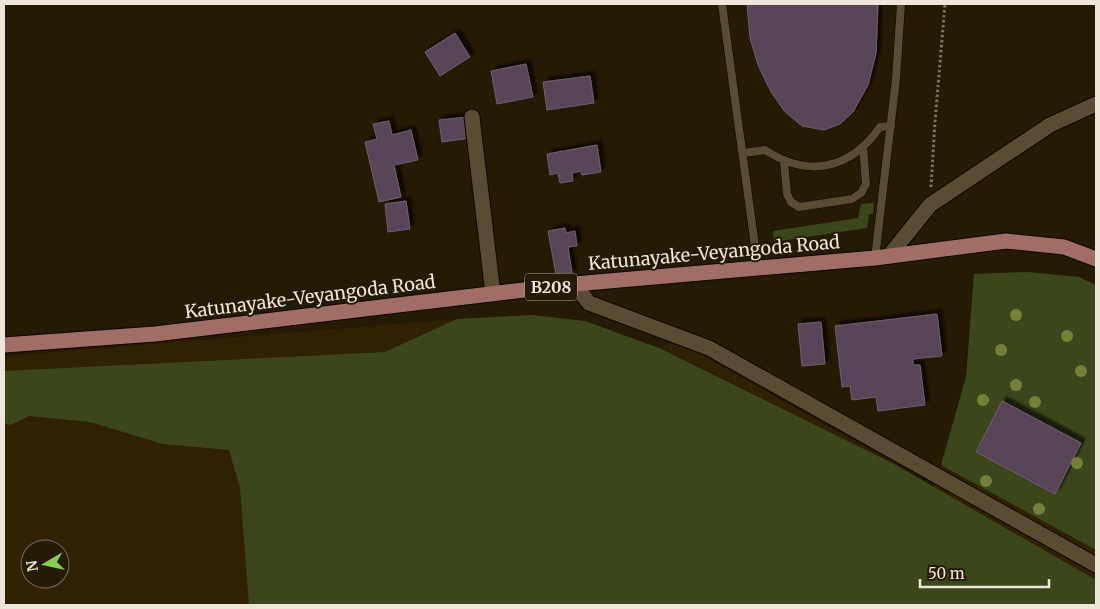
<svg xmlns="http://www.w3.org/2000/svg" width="1100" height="609" font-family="Merriweather,serif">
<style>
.built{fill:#2f2101;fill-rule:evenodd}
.green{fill:#3b461a}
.building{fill:#584458;stroke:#725d72;filter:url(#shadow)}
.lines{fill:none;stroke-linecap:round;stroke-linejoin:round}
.service-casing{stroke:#0e0500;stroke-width:9}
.minor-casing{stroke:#0e0500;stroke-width:17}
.primary-casing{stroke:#0e0500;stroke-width:17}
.path{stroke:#7d7360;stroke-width:3;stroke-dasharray:2.5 2.5;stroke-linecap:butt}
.service{stroke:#594c33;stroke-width:8}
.minor{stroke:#594c33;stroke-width:15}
.primary{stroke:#a16e65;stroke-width:15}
.tree{fill:#748038}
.labels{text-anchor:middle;stroke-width:4;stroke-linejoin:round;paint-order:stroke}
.shield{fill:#251a03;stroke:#b2a998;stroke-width:1}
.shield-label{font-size:16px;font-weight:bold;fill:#eee6d8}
.street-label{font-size:18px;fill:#eee6d8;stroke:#251a03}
</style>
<defs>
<filter id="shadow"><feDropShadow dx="4.5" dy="-4.5" stdDeviation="1" flood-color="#0009"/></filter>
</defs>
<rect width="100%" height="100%" fill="#251a03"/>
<path class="built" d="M1027 272 1079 277 1096 285V605H4V356L457 319 532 315 585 321 659 348 677 341 933 486 938 477 966 377 974 274ZM30 549H60V579H30Z"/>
<g class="green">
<polygon points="874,203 873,214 869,214 867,228 774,242 773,231 858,218 861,204"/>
<polygon points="1027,272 1079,277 1096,285 1096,550 941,465 966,377 974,274"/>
<polygon points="532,315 585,321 659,348 894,464 1096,580 1096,605 249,605 240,488 229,450 163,444 90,422 29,416 11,425 4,423 4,371 385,352 457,319"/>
</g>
<g class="building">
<polygon points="747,4 878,4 876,53 868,85 853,112 840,124 824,130 802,126 785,112 771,92 758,65 750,38"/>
<polygon points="455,33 470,57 440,76 425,52"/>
<polygon points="526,64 533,97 497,104 491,71"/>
<polygon points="590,76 594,103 547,110 543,82"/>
<polygon points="468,117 471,138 442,142 439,120"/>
<polygon points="389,121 392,135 411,130 418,160 394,165 401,197 379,202 365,142 377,139 373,124"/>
<polygon points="597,145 601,172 582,175 581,171 572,173 573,181 560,183 558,173 550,175 547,154"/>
<polygon points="406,201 410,229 388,232 385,204"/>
<polygon points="565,228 566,233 575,231 577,246 568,247 572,273 560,275 561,279 557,280 548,231"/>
<polygon points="937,314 942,356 913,359 913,365 920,365 925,405 878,411 876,397 852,400 850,386 842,387 835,326"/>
<polygon points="821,322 825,364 802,366 798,324"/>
<polygon points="1002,401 1081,443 1055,494 976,452"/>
</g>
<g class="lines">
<defs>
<g id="service">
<polyline points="722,4 758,268"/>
<path d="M743 153 765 150C808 178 850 170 880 127L891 126"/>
<polyline points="784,161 787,194 791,202 799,207 852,199 861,193 866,184 863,147"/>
<polyline points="875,258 896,79 901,4"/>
</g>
<g id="minor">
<polyline points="472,117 493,294"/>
<polyline points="889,256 930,205 1050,125 1096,104"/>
<polyline points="574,284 589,303 709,348 1096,565"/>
</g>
<polyline id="primary" points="4,345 155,334 574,284 875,258 1006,241 1064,247 1096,259"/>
</defs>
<use href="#service" class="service-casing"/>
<use href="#minor" class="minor-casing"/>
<use href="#primary" class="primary-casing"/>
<polyline class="path" points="931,187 935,122 945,4"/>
<use href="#service" class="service"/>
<use href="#minor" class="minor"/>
<use href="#primary" class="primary"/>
</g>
<g class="tree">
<circle cx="1016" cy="315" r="6"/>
<circle cx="1067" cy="336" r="6"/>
<circle cx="1001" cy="350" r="6"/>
<circle cx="1081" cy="371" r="6"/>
<circle cx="1016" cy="385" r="6"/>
<circle cx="983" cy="400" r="6"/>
<circle cx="1035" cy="402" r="6"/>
<circle cx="1077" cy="463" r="6"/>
<circle cx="986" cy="481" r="6"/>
<circle cx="1039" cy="509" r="6"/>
</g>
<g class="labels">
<rect class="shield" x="525" y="273.5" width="52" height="27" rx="4"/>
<g class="shield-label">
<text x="551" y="293">B208</text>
</g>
<g class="street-label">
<text transform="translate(714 253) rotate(-5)" y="6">Katunayake-Veyangoda Road</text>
<text transform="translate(310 297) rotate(-7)" y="6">Katunayake-Veyangoda Road</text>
</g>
</g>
<rect width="1100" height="609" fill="none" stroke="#eee6d8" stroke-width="10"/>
<g transform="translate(45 564) rotate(261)"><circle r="24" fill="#251a03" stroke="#756c58"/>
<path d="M0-4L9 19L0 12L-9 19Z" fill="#81d050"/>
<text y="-8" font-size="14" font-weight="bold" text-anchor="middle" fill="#eee6d8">N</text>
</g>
<path d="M920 579v8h129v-8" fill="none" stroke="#eee6d8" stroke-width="2.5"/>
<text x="928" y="579" font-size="15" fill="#eee6d8" stroke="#251a03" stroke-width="4" paint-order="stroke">50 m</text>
</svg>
